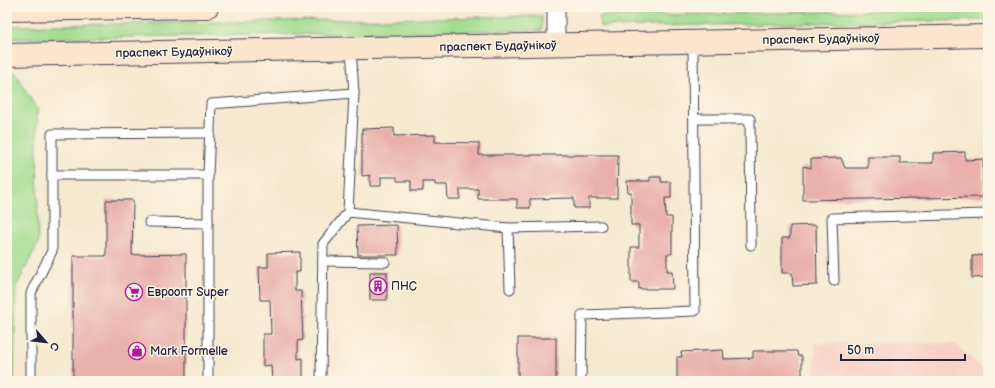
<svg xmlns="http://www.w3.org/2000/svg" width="995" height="388" font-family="'Balsamiq Sans',sans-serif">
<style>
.built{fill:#f7d1c6}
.green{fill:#a1dc8f;stroke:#627f65}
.building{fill:#e9b0ac}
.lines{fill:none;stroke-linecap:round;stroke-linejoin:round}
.service-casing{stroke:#424051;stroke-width:11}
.minor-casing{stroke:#424051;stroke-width:19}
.secondary-casing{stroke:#424051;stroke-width:24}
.service{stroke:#fff;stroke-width:9}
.minor{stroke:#fff;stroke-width:17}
.secondary{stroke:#fce5cf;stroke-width:22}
.labels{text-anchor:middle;stroke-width:3;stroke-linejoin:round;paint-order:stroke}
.street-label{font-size:12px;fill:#22223b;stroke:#fcf5e5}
.poi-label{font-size:12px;fill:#22223b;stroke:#fcf5e5;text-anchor:start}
</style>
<rect width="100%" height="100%" fill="#fcf5e5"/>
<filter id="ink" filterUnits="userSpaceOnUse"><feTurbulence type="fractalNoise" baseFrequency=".025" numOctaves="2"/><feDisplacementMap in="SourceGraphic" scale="8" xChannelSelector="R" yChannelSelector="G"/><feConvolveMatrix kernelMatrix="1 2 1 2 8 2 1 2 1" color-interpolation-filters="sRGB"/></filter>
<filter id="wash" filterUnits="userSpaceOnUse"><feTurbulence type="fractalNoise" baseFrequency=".012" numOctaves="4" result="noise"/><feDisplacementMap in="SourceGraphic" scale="16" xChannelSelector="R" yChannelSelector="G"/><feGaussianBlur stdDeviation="0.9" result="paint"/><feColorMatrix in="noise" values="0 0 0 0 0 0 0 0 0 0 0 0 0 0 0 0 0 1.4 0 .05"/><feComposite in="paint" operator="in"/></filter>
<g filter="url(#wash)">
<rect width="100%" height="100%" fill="#f5e9d0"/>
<polygon class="built" points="815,343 955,344 988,373 988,381 815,381"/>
<g class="green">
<polygon points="988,9 988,20 600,27 599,16"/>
<polygon points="542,16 542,30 7,39 7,26"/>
<polygon points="14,71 37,109 38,243 16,287 14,381 7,381 7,72"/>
</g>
<g id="blocks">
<g class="building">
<polygon points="394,128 394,136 435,135 435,142 479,143 479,155 618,155 617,198 589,198 589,208 574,208 574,198 530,199 530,208 517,208 517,199 478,199 478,189 460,189 460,199 448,199 447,185 435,185 435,182 423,182 423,191 411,191 411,181 397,181 397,177 381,177 381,186 370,186 370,175 362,176 362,129"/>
<polygon points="965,152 965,160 983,159 983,197 803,200 803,166 811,168 811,159 841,158 845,168 868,168 868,157 900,157 900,163 933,163 933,153"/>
<polygon points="650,177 661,177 661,182 671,182 671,198 665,198 666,217 672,217 672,254 667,254 667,271 672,271 673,289 639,289 639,282 631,282 631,247 639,247 639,225 631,225 631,192 628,192 627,181 650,181"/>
<polygon points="106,200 133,200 132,255 186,254 186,381 73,381 73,256 106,256"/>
<polygon points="397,225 398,255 358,255 357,226"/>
<polygon points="816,225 817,285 793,286 792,273 782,273 782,238 790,238 790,226"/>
<polygon points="300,252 300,272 295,272 295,291 301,291 303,340 298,341 298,359 303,358 303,381 272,381 271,365 263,366 263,334 271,334 270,300 260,300 259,267 268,267 268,253"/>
<polygon points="988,255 988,277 972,278 972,256"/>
<rect x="370" y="272" width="17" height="28"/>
<rect x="518" y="338" width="38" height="43"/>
<polygon points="723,350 724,359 753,358 753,351 797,351 798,356 802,356 802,381 677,381 677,357 682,357 681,352"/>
</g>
</g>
</g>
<g filter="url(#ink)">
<use href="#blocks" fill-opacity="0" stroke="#424051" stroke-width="1"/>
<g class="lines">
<defs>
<g id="service">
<polyline points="694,119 750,119 751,245"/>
<polyline points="52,175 52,134 210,133"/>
<polyline points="208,175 211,104 354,93"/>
<polyline points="348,212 508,228 601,226"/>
<polyline points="149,222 208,223"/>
<polyline points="508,228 510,289"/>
<polyline points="323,261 385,262"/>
<polyline points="834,281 832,218 988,214"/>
<polyline points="31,381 31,293 52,251 52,175 208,175 208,381"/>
<polyline points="321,381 323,244 348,212 354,93 351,48"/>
<polyline points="581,381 582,315 695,311 693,42"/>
</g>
<polyline id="minor" points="556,7 556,44"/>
<g id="secondary">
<polyline points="7,10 207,7"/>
<polyline points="7,55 988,36"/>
</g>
</defs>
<use href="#service" class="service-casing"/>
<use href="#minor" class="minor-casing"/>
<use href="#secondary" class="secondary-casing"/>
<use href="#service" class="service"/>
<use href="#minor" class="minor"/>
<use href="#secondary" class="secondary"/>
</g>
</g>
<defs>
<symbol id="building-ring" viewBox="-11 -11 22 22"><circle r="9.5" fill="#fcf5e5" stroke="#b5179e" stroke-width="1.5"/><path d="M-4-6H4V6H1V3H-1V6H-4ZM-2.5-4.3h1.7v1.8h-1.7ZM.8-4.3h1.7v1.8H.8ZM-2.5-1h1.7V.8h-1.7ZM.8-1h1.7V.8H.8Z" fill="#b5179e"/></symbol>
<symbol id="supermarket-ring" viewBox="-11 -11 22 22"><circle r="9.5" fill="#fcf5e5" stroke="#b5179e" stroke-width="1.5"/><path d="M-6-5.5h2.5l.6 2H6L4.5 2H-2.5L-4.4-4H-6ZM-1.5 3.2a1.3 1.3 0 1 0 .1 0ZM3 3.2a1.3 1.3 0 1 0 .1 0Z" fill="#b5179e"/></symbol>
<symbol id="shop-ring" viewBox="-11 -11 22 22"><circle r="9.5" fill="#fcf5e5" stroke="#b5179e" stroke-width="1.5"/><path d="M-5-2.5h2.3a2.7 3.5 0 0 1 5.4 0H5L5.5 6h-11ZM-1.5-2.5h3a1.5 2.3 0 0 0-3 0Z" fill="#b5179e"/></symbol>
</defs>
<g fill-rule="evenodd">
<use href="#building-ring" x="368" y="276" width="20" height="20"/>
<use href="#supermarket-ring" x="124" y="282" width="20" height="20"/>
<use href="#shop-ring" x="127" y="341" width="20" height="20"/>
</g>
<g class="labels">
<g class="street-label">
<text transform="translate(821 39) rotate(-1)" y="4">праспект Будаўнікоў</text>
<text transform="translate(498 46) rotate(-1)" y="4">праспект Будаўнікоў</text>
<text transform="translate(174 52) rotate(-1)" y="4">праспект Будаўнікоў</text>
</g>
<g class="poi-label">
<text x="391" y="290">ПНС</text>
<text x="147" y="296">Евроопт Super</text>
<text x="150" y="355">Mark Formelle</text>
</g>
</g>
<rect width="995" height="388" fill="none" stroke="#fcf5e5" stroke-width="24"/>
<g transform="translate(46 342) rotate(118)" stroke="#fcf5e5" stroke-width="3" paint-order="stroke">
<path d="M0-3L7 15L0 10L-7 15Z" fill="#22223b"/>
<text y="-6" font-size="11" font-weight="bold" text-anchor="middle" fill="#22223b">С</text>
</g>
<path d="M841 354v6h124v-6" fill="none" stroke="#22223b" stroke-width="2"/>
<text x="847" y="354" font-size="12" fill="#22223b" stroke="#fcf5e5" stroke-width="3" paint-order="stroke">50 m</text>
</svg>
